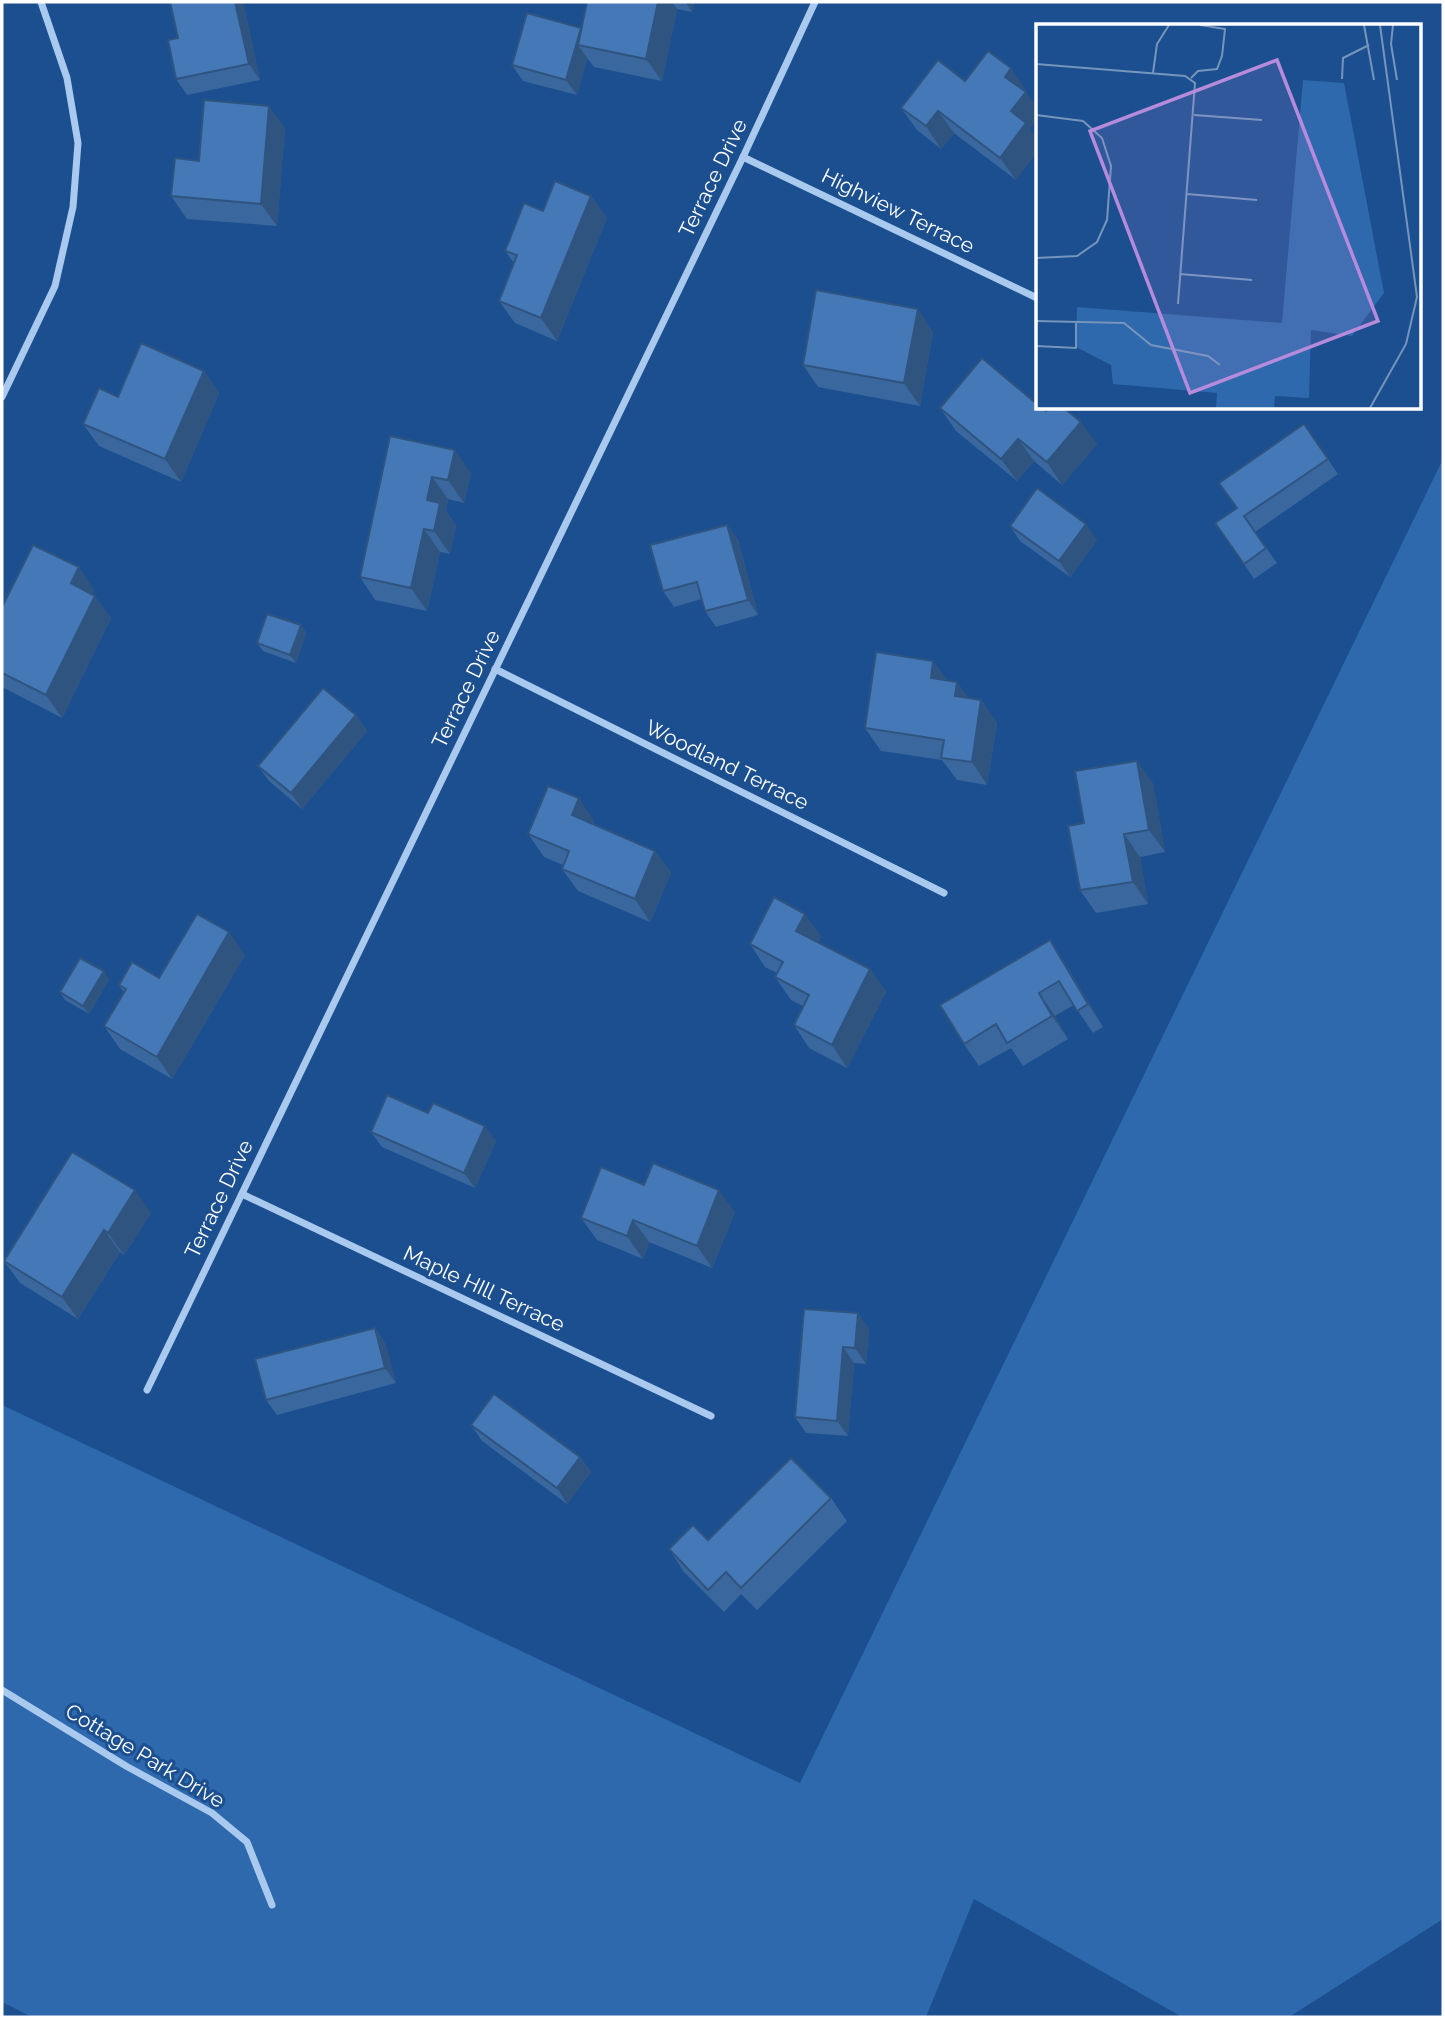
<svg xmlns="http://www.w3.org/2000/svg" width="1445" height="2019" font-family="Raleway,sans-serif">
<style>
.green{fill:#2e69ad}
.lines{fill:none;stroke-linecap:round;stroke-linejoin:round}
.minor{stroke:#a9c9ee;stroke-width:7}
.wall{fill:#3a679d}
.shaded-wall{fill:#305480}
.building{fill:#4478b7;stroke:#305480;stroke-width:2}
.labels{text-anchor:middle;stroke-width:6;stroke-linejoin:round;paint-order:stroke}
.street-label{font-size:21px;fill:#fff;stroke:#1b4f8f}
.inset-road{fill:none;stroke:#7695bc;stroke-width:2}
.view{fill:#b68bdc;fill-opacity:0.15;stroke:#b68bdc;stroke-width:3.5}
.inset-edge{fill:none;stroke:#fff;stroke-width:3.5}
</style>
<rect width="100%" height="100%" fill="#1b4f8f"/>
<polygon class="green" points="1443,459 1443,1919 1289,2017 1182,2017 974,1899 926,2017 32,2017 2,2002 2,1405 800,1783"/>
<g class="lines">
<g class="minor">
<polyline points="743,157 1037,298"/>
<polyline points="2,397 55,286 73,207 78,143 67,78 41,2"/>
<polyline points="495,669 944,893"/>
<polyline points="242,1194 711,1416"/>
<polyline points="147,1390 743,157 815,2"/>
<polyline points="2,1690 126,1766 212,1813 247,1842 272,1905"/>
</g>
</g>
<g class="wall">
<polygon points="170,2 243,2 260,80 187,95 176,79 178,38"/>
<polygon points="587,2 694,2 692,12 677,9 662,81 594,67 587,58 577,95 523,81 512,65 582,29"/>
<polygon points="965,81 1027,91 1026,92 1030,129 1016,180 954,133 941,149 917,130 901,108"/>
<polygon points="285,128 277,226 187,219 171,196"/>
<polygon points="591,196 607,218 557,341 515,323 499,301 514,263 505,251"/>
<polygon points="933,332 920,406 818,387 803,365"/>
<polygon points="204,371 219,393 181,482 99,446 83,424 118,397"/>
<polygon points="940,408 1046,411 1097,444 1062,485 1034,461 1017,481 956,431"/>
<polygon points="1304,424 1338,474 1255,532 1277,563 1254,579 1244,564 1237,508"/>
<polygon points="390,436 471,473 464,503 448,499 446,511 456,526 450,554 440,552 427,611 375,600 360,577"/>
<polygon points="727,525 738,540 758,615 716,627 705,611 702,599 674,607 663,591"/>
<polygon points="1010,526 1097,540 1070,577 1020,541"/>
<polygon points="94,590 92,594 111,618 62,718 2,687 2,607"/>
<polygon points="301,625 306,633 296,663 263,651 257,643"/>
<polygon points="933,661 947,680 957,682 968,698 981,700 997,723 987,785 957,780 942,760 881,751 865,728"/>
<polygon points="356,715 367,731 302,809 269,781 258,766"/>
<polygon points="1153,783 1165,852 1140,857 1148,904 1096,913 1080,890 1084,823"/>
<polygon points="594,821 593,824 655,851 671,873 650,922 578,891 562,869 563,865 544,857 528,834"/>
<polygon points="821,936 818,942 870,969 886,992 847,1068 809,1048 794,1025 803,1006 791,1000 775,977 777,973 765,967 750,944"/>
<polygon points="245,955 172,1079 120,1049 104,1026 124,993 119,985 159,978"/>
<polygon points="1065,963 1103,1027 1093,1033 1074,1005 1055,1016 1068,1039 1023,1066 1011,1048 979,1066 964,1044"/>
<polygon points="109,979 89,1014 65,1000 60,992"/>
<polygon points="428,1113 496,1141 475,1188 382,1147 371,1132"/>
<polygon points="735,1212 712,1268 649,1242 643,1259 597,1240 581,1218"/>
<polygon points="151,1213 124,1255 120,1252 78,1319 20,1283 4,1261"/>
<polygon points="804,1309 869,1329 866,1364 854,1363 848,1436 806,1433 795,1417"/>
<polygon points="375,1328 385,1343 396,1383 277,1415 266,1400"/>
<polygon points="471,1425 580,1457 591,1472 567,1504 482,1441"/>
<polygon points="831,1498 847,1521 757,1610 741,1594 724,1612 684,1572 669,1549 708,1540"/>
</g>
<g class="shaded-wall">
<polygon points="235,2 243,2 260,80 249,64"/>
<polygon points="658,2 672,2 677,9 662,81 646,59"/>
<polygon points="685,2 694,2 692,12"/>
<polygon points="581,28 592,43 578,45 587,58 577,95 566,80"/>
<polygon points="1011,68 1027,91 1026,92 1037,108 1037,120 1030,129 1037,139 1037,152 1016,180 1000,158 1011,111 1005,77"/>
<polygon points="269,106 285,128 277,226 261,204"/>
<polygon points="938,111 954,133 941,149 926,126"/>
<polygon points="591,196 607,218 557,341 541,318"/>
<polygon points="918,309 933,332 920,406 904,383"/>
<polygon points="204,371 219,393 181,482 165,459"/>
<polygon points="1081,422 1097,444 1062,485 1047,462"/>
<polygon points="1018,439 1034,461 1017,481 1001,459"/>
<polygon points="455,450 471,473 464,503 448,480"/>
<polygon points="432,477 448,499 446,511 456,526 450,554 434,531 427,500"/>
<polygon points="1086,524 1097,540 1070,577 1059,561"/>
<polygon points="727,525 738,540 758,615 748,600"/>
<polygon points="424,529 440,552 427,611 411,588"/>
<polygon points="79,567 94,590 87,605 71,583"/>
<polygon points="95,596 111,618 62,718 46,695"/>
<polygon points="301,625 306,633 296,663 290,655"/>
<polygon points="933,661 949,683 931,678"/>
<polygon points="957,682 973,704 955,696"/>
<polygon points="981,700 997,723 987,785 972,762"/>
<polygon points="356,715 367,731 302,809 291,793"/>
<polygon points="1137,761 1153,783 1165,852 1149,830"/>
<polygon points="579,798 594,821 587,838 572,815"/>
<polygon points="1124,834 1140,857 1148,904 1133,882"/>
<polygon points="655,851 671,873 650,922 635,899"/>
<polygon points="805,914 821,936 812,954 796,931"/>
<polygon points="229,932 245,955 172,1079 157,1057"/>
<polygon points="1050,940 1065,963 1103,1027 1088,1004"/>
<polygon points="870,969 886,992 847,1068 832,1045"/>
<polygon points="104,971 109,979 89,1014 83,1006"/>
<polygon points="1039,993 1055,1016 1068,1039 1052,1016"/>
<polygon points="485,1126 496,1141 475,1188 464,1173"/>
<polygon points="135,1190 151,1213 124,1255 108,1233"/>
<polygon points="719,1190 735,1212 712,1268 697,1246"/>
<polygon points="633,1220 649,1242 643,1259 627,1236"/>
<polygon points="104,1230 120,1252 78,1319 62,1297"/>
<polygon points="858,1313 869,1329 866,1364 855,1348"/>
<polygon points="375,1328 385,1343 396,1383 385,1368"/>
<polygon points="843,1347 854,1363 848,1436 837,1421"/>
<polygon points="580,1457 591,1472 567,1504 557,1488"/>
</g>
<g class="building">
<polygon points="170,2 235,2 249,64 176,79 168,40 178,38"/>
<polygon points="587,2 658,2 646,59 578,45"/>
<polygon points="527,13 581,28 566,80 512,65"/>
<polygon points="988,51 1011,68 1005,77 1026,92 1011,111 1026,123 1000,158 938,111 926,126 901,108 938,60 965,81"/>
<polygon points="204,100 269,106 261,204 171,196 175,158 199,161"/>
<polygon points="555,181 591,196 541,318 499,301 517,255 505,251 524,203 543,211"/>
<polygon points="816,290 918,309 904,383 803,365"/>
<polygon points="141,343 204,371 165,459 83,424 99,388 118,397"/>
<polygon points="982,358 1037,404 1037,408 1042,408 1046,411 1049,408 1064,408 1081,422 1047,462 1018,439 1001,459 940,408"/>
<polygon points="1304,424 1328,459 1244,516 1266,548 1244,564 1215,523 1237,508 1219,483"/>
<polygon points="390,436 455,450 448,480 432,477 427,500 440,503 434,531 424,529 411,588 360,577"/>
<polygon points="1037,488 1086,524 1059,561 1010,526"/>
<polygon points="727,525 748,600 705,611 697,582 663,591 650,545"/>
<polygon points="33,545 79,567 71,583 95,596 46,695 2,673 2,607"/>
<polygon points="267,614 301,625 290,655 257,643"/>
<polygon points="876,652 933,661 931,678 957,682 955,696 981,700 972,762 941,758 944,740 865,728"/>
<polygon points="323,688 356,715 291,793 258,766"/>
<polygon points="1137,761 1149,830 1124,834 1133,882 1080,890 1068,826 1084,823 1075,771"/>
<polygon points="548,786 579,798 572,815 655,851 635,899 562,869 569,851 528,834"/>
<polygon points="774,897 805,914 796,931 870,969 832,1045 794,1025 809,995 775,977 783,962 750,944"/>
<polygon points="197,914 229,932 157,1057 104,1026 126,989 119,985 132,962 159,978"/>
<polygon points="1050,940 1088,1004 1077,1011 1059,981 1039,993 1052,1016 1007,1043 996,1024 964,1044 940,1005"/>
<polygon points="80,958 104,971 83,1006 60,992"/>
<polygon points="387,1095 428,1113 433,1103 485,1126 464,1173 371,1132"/>
<polygon points="72,1152 135,1190 108,1233 104,1230 62,1297 4,1261"/>
<polygon points="653,1163 719,1190 697,1246 633,1220 627,1236 581,1218 601,1167 644,1185"/>
<polygon points="804,1309 858,1313 855,1348 843,1347 837,1421 795,1417"/>
<polygon points="375,1328 385,1368 266,1400 255,1359"/>
<polygon points="494,1394 580,1457 557,1488 471,1425"/>
<polygon points="791,1458 831,1498 741,1588 726,1572 708,1590 669,1549 693,1525 708,1540"/>
</g>
<g class="labels">
<g class="street-label">
<text transform="translate(713 178) rotate(-64)" y="7">Terrace Drive</text>
<text transform="translate(898 211) rotate(26)" y="7">Highview Terrace</text>
<text transform="translate(466 689) rotate(-64)" y="7">Terrace Drive</text>
<text transform="translate(727 765) rotate(26)" y="7">Woodland Terrace</text>
<text transform="translate(219 1199) rotate(-64)" y="7">Terrace Drive</text>
<text transform="translate(484 1289) rotate(25)" y="7">Maple HIll Terrace</text>
<text transform="translate(145 1756) rotate(31)" y="7">Cottage Park Drive</text>
</g>
</g>
<g transform="translate(1036 24)">
<rect width="385" height="385" fill="#1b4f8f"/>
<path d="M267 56 308 59 348 269 316 312 275 306 273 374 239 372 238 384H180L181 369 77 360 75 341 40 323 41 283 246 299Z" fill="#2e69ad"/>
<path class="inset-road" d="M328 1 338 56M357 1 355 20 361 56M0 40 149 52 159 59 142 280M117 49 121 20 133 1M155 54 162 47 181 45 186 32 189 5 164 1M306 55 307 34 333 21M0 91 47 97 66 114 75 142 71 196 61 218 41 232 0 234M158 91 226 96M151 170 221 176M144 250 216 256M0 297 88 299 115 321 172 332 184 341M0 322 40 324V299M334 384 370 320 381 273 344 1"/>
<path class="view" d="M241 36 342 297 154 369 54 107Z"/>
<rect width="385" height="385" class="inset-edge"/>
</g>
<rect width="1445" height="2019" fill="none" stroke="#ffffff" stroke-width="7"/>
</svg>
